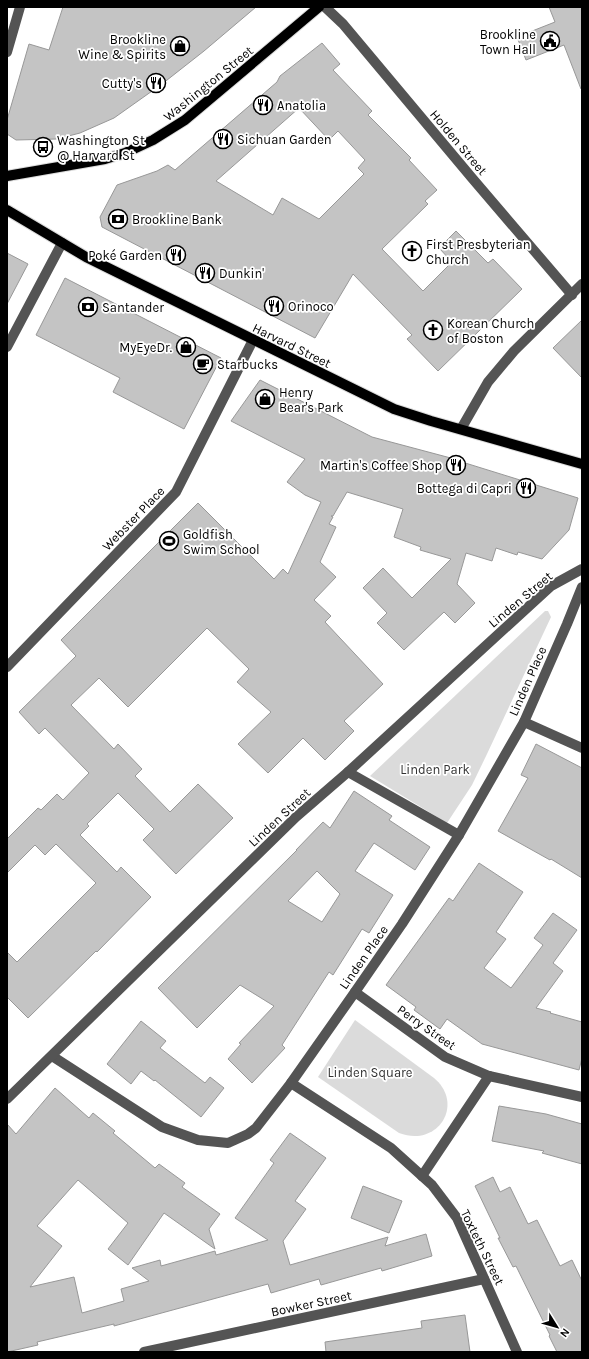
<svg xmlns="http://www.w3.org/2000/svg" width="589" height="1359" font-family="Karla,sans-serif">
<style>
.green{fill:#dbdbdb}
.building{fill:#c4c4c4;stroke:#989898;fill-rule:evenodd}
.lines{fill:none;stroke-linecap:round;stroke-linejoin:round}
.major-casing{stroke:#dbdbdb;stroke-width:12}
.minor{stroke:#545454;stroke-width:10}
.major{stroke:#000;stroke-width:10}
.labels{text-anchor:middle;stroke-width:3.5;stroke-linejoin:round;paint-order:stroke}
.poi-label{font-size:13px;fill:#000;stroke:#fff;text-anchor:start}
.street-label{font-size:13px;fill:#000;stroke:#fff}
.park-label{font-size:13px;fill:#323232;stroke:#fff}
</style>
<rect width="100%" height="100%" fill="#fff"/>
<g class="green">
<polygon points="545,611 548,611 551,617 487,754 472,785 447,823 370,776"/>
<path d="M355 1020 434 1078C465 1104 438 1148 399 1133L318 1077Z"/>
</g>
<g class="building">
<polygon points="63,7 256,7 204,51 162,84 114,118 80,133 57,139 16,140 7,134 7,120 29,44 49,50"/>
<polygon points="549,7 582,7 582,88 581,89 564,45 526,60 517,37 555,22"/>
<path d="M322 43 340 64 333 70 372 111 368 115 411 158 409 160 437 190 425 201 428 204 382 249 423 291 452 262 439 248 456 231 488 263 493 259 522 289 438 371 407 339 412 335 353 274 315 338 102 227 100 217 117 185 157 171 168 165 175 170 277 82 280 76ZM299 108 329 140 338 131 365 160 358 168 364 174 319 219 282 198 273 215 216 181Z"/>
<polygon points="7,253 28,264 7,304"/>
<polygon points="65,278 221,358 184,429 113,392 120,378 36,335"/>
<polygon points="582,320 582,378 553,348"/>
<polygon points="260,380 372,437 462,461 462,462 578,498 569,530 542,559 518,552 517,555 496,548 492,561 466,553 457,584 475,603 455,623 444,612 404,650 377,623 387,613 363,588 383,568 412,598 451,559 420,550 421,547 394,537 403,509 347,492 333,516 331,516 333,517 329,524 336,527 320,562 336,577 314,600 331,616 325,622 383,684 344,721 354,731 325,760 303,738 268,773 238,744 271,712 237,682 249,669 207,628 128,707 99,678 71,705 114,749 118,744 142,769 135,776 170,812 198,784 233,818 176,874 143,840 154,829 118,793 87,824 89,826 80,835 117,872 121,867 151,897 97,952 96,951 28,1018 7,997 7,952 17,962 96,883 56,844 45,855 35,845 7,873 7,839 38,808 41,810 57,794 63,800 89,773 45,728 39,734 19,712 76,656 61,640 198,503 274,579 283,569 288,574 321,502 305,495 287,482 305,459 231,421"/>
<polygon points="536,744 582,768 582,878 551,859 550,860 498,831 528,778 521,775"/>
<path d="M354 791 392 816 389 820 430 847 415 870 374 843 355 871 393 895 369 933 362 929 333 975 329 972 282 1045 285 1048 252 1083 228 1059 241 1044 239 1043 274 1006 240 985 197 1028 158 988 297 850H296L323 822 330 828ZM317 871 340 894 322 922 288 901Z"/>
<polygon points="479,863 523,892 496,932 506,939 484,968 511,988 543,945 534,938 553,913 577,930 553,963 563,971 536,1008 551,1012 550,1013 582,1022 582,1058 579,1070 482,1044 447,1019 440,1029 414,1010 416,1007 386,985 449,898 453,901"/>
<polygon points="141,1021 166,1041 160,1048 205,1083 210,1077 224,1088 201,1117 155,1080 154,1081 141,1071 131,1084 107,1064"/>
<polygon points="55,1088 89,1118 93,1113 115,1131 113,1133 155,1168 159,1164 185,1183 182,1187 220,1214 209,1229 215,1249 164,1213 128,1265 108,1249 128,1223 78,1180 37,1226 62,1246 30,1287 74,1277 82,1313 124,1301 121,1289 149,1281 132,1268 160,1260 161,1266 215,1251 216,1255 268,1240 235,1218 274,1163 270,1160 290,1133 326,1158 295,1201 306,1209 283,1241 290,1265 388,1237 385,1246 426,1234 432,1256 382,1271 381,1268 321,1285 319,1279 271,1293 268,1284 114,1326 114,1324 37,1342 38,1345 7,1352 7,1124 16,1134"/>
<polygon points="499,1106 546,1114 582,1124 582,1164 542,1153 544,1151 492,1141"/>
<polygon points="493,1177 500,1192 510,1187 528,1224 537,1220 560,1266 572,1260 582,1281 582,1352 557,1352 549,1336 550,1335 516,1266 513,1267 498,1238 500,1238 475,1186"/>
<polygon points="363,1186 402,1201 389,1233 351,1218"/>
<polygon points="465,1315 470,1352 326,1352 325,1342 422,1328 421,1321"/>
</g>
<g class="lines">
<defs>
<g id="major">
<polyline points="7,176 105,159 125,153 153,140 185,120 319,7"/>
<polyline points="7,210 86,257 394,409 431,421 582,464"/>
</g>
</defs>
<use href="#major" class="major-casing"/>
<g class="minor">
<polyline points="325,7 343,24 472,178 572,295"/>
<polyline points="7,52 20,7"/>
<polyline points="7,347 62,243"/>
<polyline points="461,429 488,382 514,351 582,284"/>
<polyline points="7,667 176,492 253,340"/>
<polyline points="524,722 582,748"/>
<polyline points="348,772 459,835"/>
<polyline points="355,992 445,1057 489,1076 582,1097"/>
<polyline points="52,1056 162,1127 198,1140 228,1143 248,1134 256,1128 291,1083 355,992 402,924 459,835 524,722 567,624 582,587"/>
<polyline points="291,1083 391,1148 432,1185 457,1218 517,1352"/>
<polyline points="7,1099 296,817 348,772 539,597 551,586 582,569"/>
<polyline points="422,1176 489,1076"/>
<polyline points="144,1352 484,1279"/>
</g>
<use href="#major" class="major"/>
</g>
<defs>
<symbol id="civic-ring" viewBox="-11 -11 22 22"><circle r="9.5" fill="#fff" stroke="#000" stroke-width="1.5"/><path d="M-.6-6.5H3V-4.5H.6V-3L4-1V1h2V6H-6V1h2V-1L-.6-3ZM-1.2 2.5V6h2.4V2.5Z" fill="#000"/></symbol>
<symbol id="shop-ring" viewBox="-11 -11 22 22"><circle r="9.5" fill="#fff" stroke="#000" stroke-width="1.5"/><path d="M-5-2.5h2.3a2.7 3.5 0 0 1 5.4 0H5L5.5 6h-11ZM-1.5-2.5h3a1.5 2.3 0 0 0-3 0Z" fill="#000"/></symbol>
<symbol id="restaurant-ring" viewBox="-11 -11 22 22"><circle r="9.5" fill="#fff" stroke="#000" stroke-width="1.5"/><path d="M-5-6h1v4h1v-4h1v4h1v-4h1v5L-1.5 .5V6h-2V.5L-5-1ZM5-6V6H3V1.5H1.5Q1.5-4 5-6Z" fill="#000"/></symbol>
<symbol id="bus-ring" viewBox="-11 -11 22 22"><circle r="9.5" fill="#fff" stroke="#000" stroke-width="1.5"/><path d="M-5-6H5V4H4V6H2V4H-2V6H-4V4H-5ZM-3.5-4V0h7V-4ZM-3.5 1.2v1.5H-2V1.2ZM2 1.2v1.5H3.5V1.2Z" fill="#000"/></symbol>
<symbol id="bank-ring" viewBox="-11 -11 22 22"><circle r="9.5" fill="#fff" stroke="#000" stroke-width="1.5"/><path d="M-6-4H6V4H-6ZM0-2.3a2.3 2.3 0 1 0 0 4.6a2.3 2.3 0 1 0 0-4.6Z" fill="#000"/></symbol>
<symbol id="church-ring" viewBox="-11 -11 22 22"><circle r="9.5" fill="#fff" stroke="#000" stroke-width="1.5"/><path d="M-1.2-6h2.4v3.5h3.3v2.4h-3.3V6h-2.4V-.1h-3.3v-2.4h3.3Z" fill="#000"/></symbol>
<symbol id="cafe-ring" viewBox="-11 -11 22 22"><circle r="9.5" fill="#fff" stroke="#000" stroke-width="1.5"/><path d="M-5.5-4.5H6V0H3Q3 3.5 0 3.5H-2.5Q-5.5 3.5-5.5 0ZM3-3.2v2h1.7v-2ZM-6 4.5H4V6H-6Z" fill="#000"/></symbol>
<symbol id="stadium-ring" viewBox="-11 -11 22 22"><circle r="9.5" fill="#fff" stroke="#000" stroke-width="1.5"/><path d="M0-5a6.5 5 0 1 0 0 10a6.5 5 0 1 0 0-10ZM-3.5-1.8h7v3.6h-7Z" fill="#000"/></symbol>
</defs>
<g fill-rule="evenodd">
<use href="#civic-ring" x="539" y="30" width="22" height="22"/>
<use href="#shop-ring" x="169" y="35" width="22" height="22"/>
<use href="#restaurant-ring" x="145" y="72" width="22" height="22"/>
<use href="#restaurant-ring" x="252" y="94" width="22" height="22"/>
<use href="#restaurant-ring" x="212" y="128" width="22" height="22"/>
<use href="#bus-ring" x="32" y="136" width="22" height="22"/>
<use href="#bank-ring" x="107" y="208" width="22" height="22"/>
<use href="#church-ring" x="401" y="240" width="22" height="22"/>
<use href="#restaurant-ring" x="165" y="244" width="22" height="22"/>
<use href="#restaurant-ring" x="194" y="262" width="22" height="22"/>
<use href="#restaurant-ring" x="263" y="295" width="22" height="22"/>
<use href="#bank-ring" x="77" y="296" width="22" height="22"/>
<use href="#church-ring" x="422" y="319" width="22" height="22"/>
<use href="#shop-ring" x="175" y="336" width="22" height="22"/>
<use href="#cafe-ring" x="192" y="353" width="22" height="22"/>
<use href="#shop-ring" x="254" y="388" width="22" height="22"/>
<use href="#restaurant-ring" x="445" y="454" width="22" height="22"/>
<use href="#restaurant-ring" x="515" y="477" width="22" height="22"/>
<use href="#stadium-ring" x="158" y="530" width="22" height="22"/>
</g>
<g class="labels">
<g class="poi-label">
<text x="536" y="39" text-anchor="end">Brookline<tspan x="536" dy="15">Town Hall</tspan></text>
<text x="166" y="44" text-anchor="end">Brookline<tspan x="166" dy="15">Wine &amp; Spirits</tspan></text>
<text x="142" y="88" text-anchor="end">Cutty's</text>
<text x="277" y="110">Anatolia</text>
<text x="237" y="144">Sichuan Garden</text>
<text x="57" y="145">Washington St<tspan x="57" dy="15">@ Harvard St</tspan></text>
<text x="132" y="224">Brookline Bank</text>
<text x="426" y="249">First Presbyterian<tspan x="426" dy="15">Church</tspan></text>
<text x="162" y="260" text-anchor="end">Poké Garden</text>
<text x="219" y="278">Dunkin'</text>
<text x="288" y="311">Orinoco</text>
<text x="102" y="312">Santander</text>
<text x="447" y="328">Korean Church<tspan x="447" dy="15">of Boston</tspan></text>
<text x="172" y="352" text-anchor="end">MyEyeDr.</text>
<text x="217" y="369">Starbucks</text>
<text x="279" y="397">Henry<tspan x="279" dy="15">Bear's Park</tspan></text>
<text x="442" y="470" text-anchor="end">Martin's Coffee Shop</text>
<text x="512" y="493" text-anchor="end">Bottega di Capri</text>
<text x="183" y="539">Goldfish<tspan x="183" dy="15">Swim School</tspan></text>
</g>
<g class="street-label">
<text transform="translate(208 83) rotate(-39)" y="5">Washington Street</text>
<text transform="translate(459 142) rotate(50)" y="5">Holden Street</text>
<text transform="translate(292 345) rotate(26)" y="5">Harvard Street</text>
<text transform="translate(133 518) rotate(-46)" y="5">Webster Place</text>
<text transform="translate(520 599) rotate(-40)" y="5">Linden Street</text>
<text transform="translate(527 681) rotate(-66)" y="5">Linden Place</text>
<text transform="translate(279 817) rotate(-43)" y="5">Linden Street</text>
<text transform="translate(363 957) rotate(-55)" y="5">Linden Place</text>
<text transform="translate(427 1027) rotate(35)" y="5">Perry Street</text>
<text transform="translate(483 1247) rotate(64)" y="5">Toxteth Street</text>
<text transform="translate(311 1303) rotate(-12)" y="5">Bowker Street</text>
</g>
<g class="park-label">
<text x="435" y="774">Linden Park</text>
<text x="370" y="1077">Linden Square</text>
</g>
</g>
<rect width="589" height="1359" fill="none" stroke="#000000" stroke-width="16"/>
<g transform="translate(557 1327) rotate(127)" stroke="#ffffff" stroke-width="3" paint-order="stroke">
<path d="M0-3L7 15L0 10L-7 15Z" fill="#000000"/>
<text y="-6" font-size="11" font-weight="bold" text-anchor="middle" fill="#000000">N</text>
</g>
</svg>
